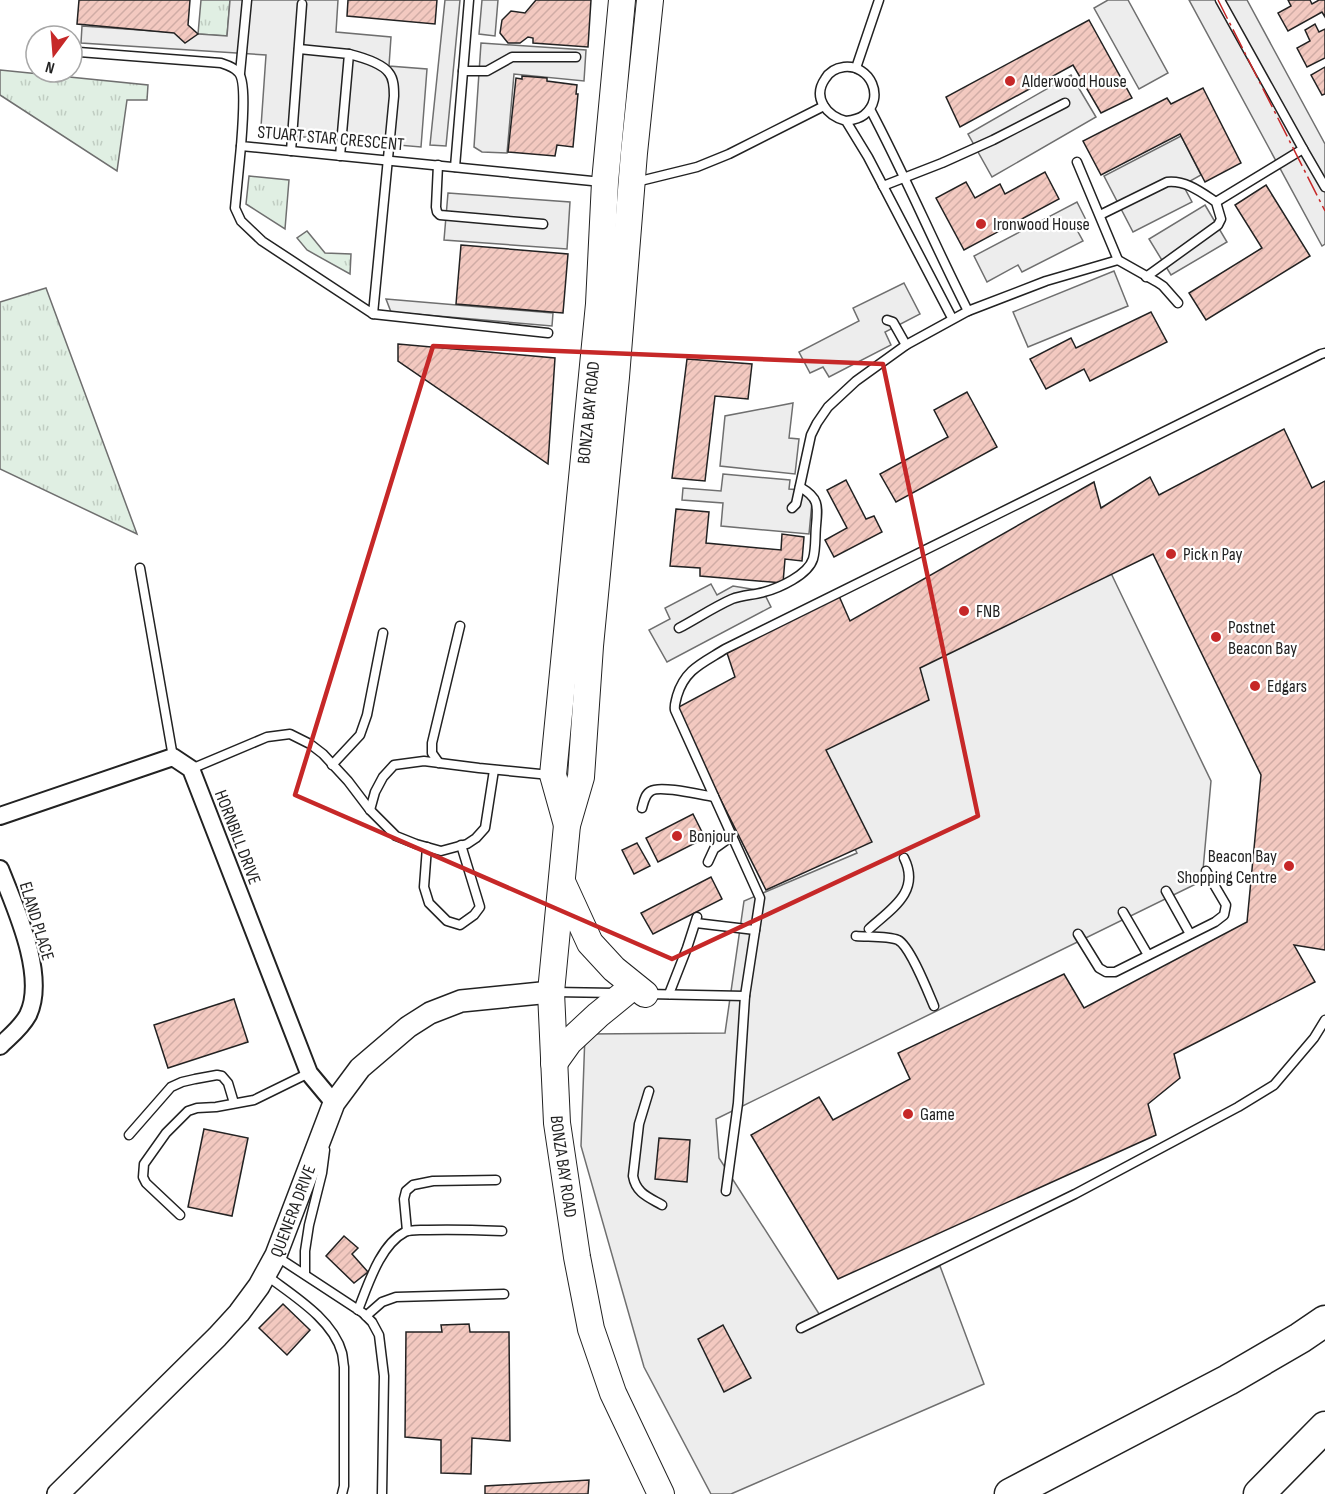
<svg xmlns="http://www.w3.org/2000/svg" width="1325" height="1494" font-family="'Sofia Sans Condensed',sans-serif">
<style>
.grass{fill:url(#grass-tufts);stroke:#6f6f6f;stroke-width:1.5}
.parking{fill:#ededed;stroke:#6f6f6f;stroke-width:1.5}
.building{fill:url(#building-hatch);stroke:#222;stroke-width:1.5}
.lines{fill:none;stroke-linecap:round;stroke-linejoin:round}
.service-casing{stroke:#222;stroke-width:11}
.minor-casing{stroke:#222;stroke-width:20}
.tertiary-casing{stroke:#222;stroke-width:24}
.primary-casing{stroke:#222;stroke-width:28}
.motorway-casing{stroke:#222;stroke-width:33}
.service{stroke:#fff;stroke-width:8}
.minor{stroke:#fff;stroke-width:16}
.tertiary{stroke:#fff;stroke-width:21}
.primary{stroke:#fff;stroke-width:26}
.motorway{stroke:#fff;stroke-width:30}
.power{stroke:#c62828;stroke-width:1.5;stroke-dasharray:21 4.5 3 4.5;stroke-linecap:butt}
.marked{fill:none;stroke:#c62828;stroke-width:4.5;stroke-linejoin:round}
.poi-dot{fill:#c62828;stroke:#fff;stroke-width:2}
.labels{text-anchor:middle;stroke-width:4.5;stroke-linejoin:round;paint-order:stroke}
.poi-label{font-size:18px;fill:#222;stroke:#fff;text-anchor:start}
.street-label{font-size:18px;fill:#222;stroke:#fff}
</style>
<defs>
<pattern id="grass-tufts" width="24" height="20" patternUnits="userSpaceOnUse" patternTransform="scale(1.5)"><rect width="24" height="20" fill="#e0efe3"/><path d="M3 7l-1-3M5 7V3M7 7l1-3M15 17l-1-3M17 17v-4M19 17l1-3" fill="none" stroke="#c0cdc2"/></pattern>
<pattern id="building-hatch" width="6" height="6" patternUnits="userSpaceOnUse" patternTransform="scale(1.5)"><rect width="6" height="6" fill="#f3c9c0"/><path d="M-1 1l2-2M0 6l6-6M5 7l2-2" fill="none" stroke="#d0aca5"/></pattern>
</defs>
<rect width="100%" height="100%" fill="#fff"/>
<g class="grass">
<polygon points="201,0 230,0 227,36 198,34"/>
<polygon points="0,70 148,85 147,100 127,100 117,171 0,95"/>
<polygon points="249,176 289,180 285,229 246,204"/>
<polygon points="307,231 325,253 351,254 350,274 307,250 297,238"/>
<polygon points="46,288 137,534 0,469 0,302"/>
</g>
<g class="parking">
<polygon points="230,0 338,0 336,32 391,37 389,66 427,69 421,147 269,134 261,127 266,55 81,43 82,26 227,36"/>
<polygon points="445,0 460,0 446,146 430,145"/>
<polygon points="482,0 498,0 495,36 479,34"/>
<polygon points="1108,0 1128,0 1168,73 1139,89 1094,8"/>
<polygon points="1189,0 1247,0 1325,144 1325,244 1322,246"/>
<polygon points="481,43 586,50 584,81 514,74 507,153 482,152 474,147"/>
<polygon points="1071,75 1096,117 992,177 968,134"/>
<polygon points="1181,136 1201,175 1183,185 1192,202 1133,232 1104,176"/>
<polygon points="448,193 570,202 567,249 444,240"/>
<polygon points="1077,202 1088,224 1077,230 1083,241 1022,272 1018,265 987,282 974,256"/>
<polygon points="1205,205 1227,242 1171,275 1149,239"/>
<polygon points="1114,271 1128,306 1028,347 1013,312"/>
<polygon points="904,283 920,314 885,332 891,345 829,377 823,367 810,373 799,352 859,321 853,308"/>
<polygon points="386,299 553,313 552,326 391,312"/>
<polygon points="793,403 789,438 799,439 795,474 720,466 725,416"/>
<polygon points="723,474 790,480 789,489 813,491 809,534 721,526 723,503 682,500 683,488 721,491"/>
<polygon points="1108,567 1211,781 1202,881 716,1119 719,1158 823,1320 940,1266 984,1384 731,1494 711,1494 644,1367 581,1146 585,1034 725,1033 744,901 857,853 808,754 893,675"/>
<polygon points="711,584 717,595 733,586 763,591 771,607 667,662 649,630 670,619 665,608"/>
</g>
<g class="building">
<polygon points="79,0 190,0 188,25 198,34 185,43 174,33 77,24"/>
<polygon points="348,0 437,0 435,24 347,16"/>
<polygon points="536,0 591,0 588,47 533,43 533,38 528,37 520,43 508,43 500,33 502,20 511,11 525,13"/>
<polygon points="1288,0 1310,0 1312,4 1319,0 1325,0 1325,17 1322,12 1288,31 1278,13 1291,6"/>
<polygon points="1089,20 1132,98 1101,113 1073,65 960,127 946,97"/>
<polygon points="1315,24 1319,32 1325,29 1325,58 1307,67 1297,48 1310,41 1305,30"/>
<polygon points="1325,67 1325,94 1322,95 1311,75"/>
<polygon points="522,76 547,78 547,81 577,85 576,94 578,94 573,147 557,145 555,156 508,152 516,78 522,79"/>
<polygon points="1203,88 1241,163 1205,182 1180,134 1101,175 1083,141 1167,98 1171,104"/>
<polygon points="1045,172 1059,199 964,250 936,198 966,182 975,198 1000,184 1005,194"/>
<polygon points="1266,185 1310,256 1206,320 1189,293 1262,248 1235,205"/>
<polygon points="461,245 568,254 563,313 456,304"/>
<polygon points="1151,312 1167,342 1090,381 1084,369 1046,389 1030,359 1071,338 1076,348"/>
<polygon points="398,344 555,358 548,464 398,361"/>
<polygon points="687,359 752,364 748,399 715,396 705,481 672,478"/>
<polygon points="967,392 997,447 896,502 880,474 948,437 934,410"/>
<polygon points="1284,429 1312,488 1325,481 1325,950 1294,945 1315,982 1174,1054 1180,1078 1148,1104 1156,1135 838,1279 751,1135 819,1097 833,1120 910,1079 898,1053 1064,974 1084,1008 1247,922 1261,775 1153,554 920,668 929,700 826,750 872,842 766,890 675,709 735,677 727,653 839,596 850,621 1094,482 1101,508 1150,477 1159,495"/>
<polygon points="846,480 866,519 874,516 882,532 834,557 825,540 847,528 827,490"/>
<polygon points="676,509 709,512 706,543 781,550 782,534 804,537 802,561 785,559 783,583 700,576 700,568 670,566"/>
<polygon points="693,814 705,838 658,862 646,838"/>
<polygon points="637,843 650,866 634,874 622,850"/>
<polygon points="711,877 722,899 653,934 641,913"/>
<polygon points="234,999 248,1042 168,1068 154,1025"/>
<polygon points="204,1129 248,1138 232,1216 188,1207"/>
<polygon points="659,1138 690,1140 687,1182 655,1179"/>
<polygon points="344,1236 358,1248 352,1254 368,1272 354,1283 326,1256"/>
<polygon points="283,1304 310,1330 287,1355 259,1328"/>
<polygon points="469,1324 470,1332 509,1332 510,1441 472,1438 471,1474 441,1473 441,1440 405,1437 406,1332 442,1332 441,1325"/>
<polygon points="723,1325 751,1378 724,1392 698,1339"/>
<polygon points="589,1480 588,1494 485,1494 485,1486"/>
</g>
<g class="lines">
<defs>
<g id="service">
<polyline points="299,49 349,54 340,156"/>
<path d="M79 52 221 63C227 65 234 67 238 72 247 80 242 132 241 146L602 182"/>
<polyline points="856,68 879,0"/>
<polyline points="463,71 487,71 512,57 576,57"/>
<polyline points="240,73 247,0"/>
<path d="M870 109C905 175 934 244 968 311"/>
<path d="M846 121C853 120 859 119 864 115 886 98 870 64 844 67 836 68 829 72 825 79 812 98 827 116 846 121L868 157 952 318"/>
<path d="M241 146 235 208 241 221 262 241 373 314 394 96C394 89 394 79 389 73 382 63 361 57 349 54"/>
<polyline points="1303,149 1325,187"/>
<polyline points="291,151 302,4"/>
<polyline points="1077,162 1118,260 1157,282 1163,286 1178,303"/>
<polyline points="438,165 436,207 437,212 440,215 543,224"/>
<polyline points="455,167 469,0"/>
<polyline points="636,182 697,167 729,154 824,106"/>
<polyline points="883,186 942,163 993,140 1065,103"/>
<polyline points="1216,202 1303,149 1220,0"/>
<path d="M1100 215 1167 182C1186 180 1201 192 1216 202L1221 219 1218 225 1146 277"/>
<polyline points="373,314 548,333"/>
<polyline points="887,320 893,322 906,345"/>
<polyline points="792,508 796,504 811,435 817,423 828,407 856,381 906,345 968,311 1046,281 1118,260"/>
<polyline points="140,568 173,757"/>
<path d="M679 628C696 619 714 607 732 599 742 595 754 595 764 592 779 588 808 575 813 559 816 549 815 536 816 526 818 505 819 498 800 487"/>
<polyline points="439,763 432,753 432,743 460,626"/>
<polyline points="332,765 360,735 367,715 383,633"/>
<polyline points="191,769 267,737 290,734 310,744 323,754 348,781 370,810 396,836 416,844 441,851 467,844 476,838 485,828 494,770"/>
<path d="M642 808C644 801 645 794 651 791 660 785 702 795 714 797"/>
<polyline points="370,810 375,792 383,777 394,765 424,761 479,768 550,775"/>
<polyline points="427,847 424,887 429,903 447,921 460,925 474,915 480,907 461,845"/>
<polyline points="708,862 714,849 732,836"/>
<polyline points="1166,891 1190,934"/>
<polyline points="1123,912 1148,955"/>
<polyline points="696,923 755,930"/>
<path d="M869 929C891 909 921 892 904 858"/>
<polyline points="1078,934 1099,968 1106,972 1115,972 1215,922 1224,915 1226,905 1206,871"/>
<path d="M856 936C868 937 888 936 898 940 910 946 928 992 934 1006"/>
<polyline points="554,992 616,993"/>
<polyline points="647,994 745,996"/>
<polyline points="669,994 687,948 697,917"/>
<path d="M649 1091 639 1124 633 1176C636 1193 648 1197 662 1205"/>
<polyline points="129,1135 171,1087 182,1082 195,1079 217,1075 222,1076 228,1083 234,1103"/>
<path d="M726 1191 738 1103 745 996 760 898 675 710C674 705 676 701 677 696 685 669 703 663 725 649L1321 354 1325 353"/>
<polyline points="180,1215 146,1183 143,1177 144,1164 166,1133 188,1111 197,1108 216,1107 254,1100 309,1073"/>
<polyline points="407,1231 404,1199 406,1191 413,1185 433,1181 496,1180"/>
<polyline points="276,1256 363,1313 372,1322 379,1335 384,1376 382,1494"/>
<polyline points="305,1274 305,1251 309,1225 322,1173 325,1150"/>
<path d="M266 1275C292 1295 333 1319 342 1353 343 1357 343 1362 344 1367V1486L342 1494"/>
<path d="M358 1310C368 1285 380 1245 405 1232 411 1229 421 1230 428 1230 452 1229 477 1230 502 1231"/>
<polyline points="366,1316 382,1302 396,1297 504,1294"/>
<polyline points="801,1328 1075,1194 1238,1107 1274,1085 1314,1038 1325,1020"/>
</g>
<g id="minor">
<polyline points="0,816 173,757 191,769 309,1073 334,1103"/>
<path d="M0 869C15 907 47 976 28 1015 21 1028 10 1036 0 1046"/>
</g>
<g id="tertiary">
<path id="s1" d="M58 1494 217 1337 239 1313 259 1286 276 1255 334 1103 360 1068 408 1027 430 1013 461 1001 551 992"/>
</g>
<g id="primary">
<path id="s2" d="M650 0 634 153 616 377 590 646 581 777 567 825 551 992 557 1123 577 1257 591 1329 613 1393 661 1494"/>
<path id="s3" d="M567 825 553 775 599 304 605 182 622 0"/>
<polyline points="563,884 590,943 614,969 645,994"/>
<polyline points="554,1063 569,1042 598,1015 625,993"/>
</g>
<g id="motorway">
<polyline points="1010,1494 1228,1380 1300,1338 1325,1321"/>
<polyline points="1259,1494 1325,1427"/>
</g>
</defs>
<use href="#service" class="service-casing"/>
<use href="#minor" class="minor-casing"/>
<use href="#tertiary" class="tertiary-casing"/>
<use href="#primary" class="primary-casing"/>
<use href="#motorway" class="motorway-casing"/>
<use href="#service" class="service"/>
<use href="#minor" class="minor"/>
<use href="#tertiary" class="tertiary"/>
<use href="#primary" class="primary"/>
<use href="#motorway" class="motorway"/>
<polyline class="power" points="1218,0 1325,211"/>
</g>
<path class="marked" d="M433 346 883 364 978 816 672 959 295 795Z"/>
<g class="poi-dot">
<circle cx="1010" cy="81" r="6"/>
<circle cx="981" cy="224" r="6"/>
<circle cx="1171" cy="554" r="6"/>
<circle cx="964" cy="611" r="6"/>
<circle cx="1216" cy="637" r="6"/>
<circle cx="1255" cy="686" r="6"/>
<circle cx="677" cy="836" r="6"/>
<circle cx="1289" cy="866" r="6"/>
<circle cx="908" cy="1114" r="6"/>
</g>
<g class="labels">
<g class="poi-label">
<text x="1022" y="87">Alderwood House</text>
<text x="993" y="230">Ironwood House</text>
<text x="1183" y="560">Pick n Pay</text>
<text x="976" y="617">FNB</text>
<text x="1228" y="633">Postnet<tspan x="1228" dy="21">Beacon Bay</tspan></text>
<text x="1267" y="692">Edgars</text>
<text x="689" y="842">Bonjour</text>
<text x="1277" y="862" text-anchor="end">Beacon Bay<tspan x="1277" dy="21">Shopping Centre</tspan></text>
<text x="920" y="1120">Game</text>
</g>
<g class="street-label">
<text transform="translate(331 138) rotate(5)" y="6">STUART STAR CRESCENT</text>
<text dy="6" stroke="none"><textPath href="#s3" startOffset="416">BONZA BAY ROAD</textPath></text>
<text transform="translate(238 837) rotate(69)" y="6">HORNBILL DRIVE</text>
<text transform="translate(37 921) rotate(73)" y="6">ELAND PLACE</text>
<text dy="6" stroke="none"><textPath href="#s2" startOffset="1173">BONZA BAY ROAD</textPath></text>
<text dy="6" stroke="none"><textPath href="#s1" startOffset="372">QUENERA DRIVE</textPath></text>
</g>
</g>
<g transform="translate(54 54) rotate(196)"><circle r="28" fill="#ffffff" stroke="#a7a7a7" stroke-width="1.5"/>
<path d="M0-4.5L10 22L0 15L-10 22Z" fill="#c62828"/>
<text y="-9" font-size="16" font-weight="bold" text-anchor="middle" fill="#222222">N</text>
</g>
</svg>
